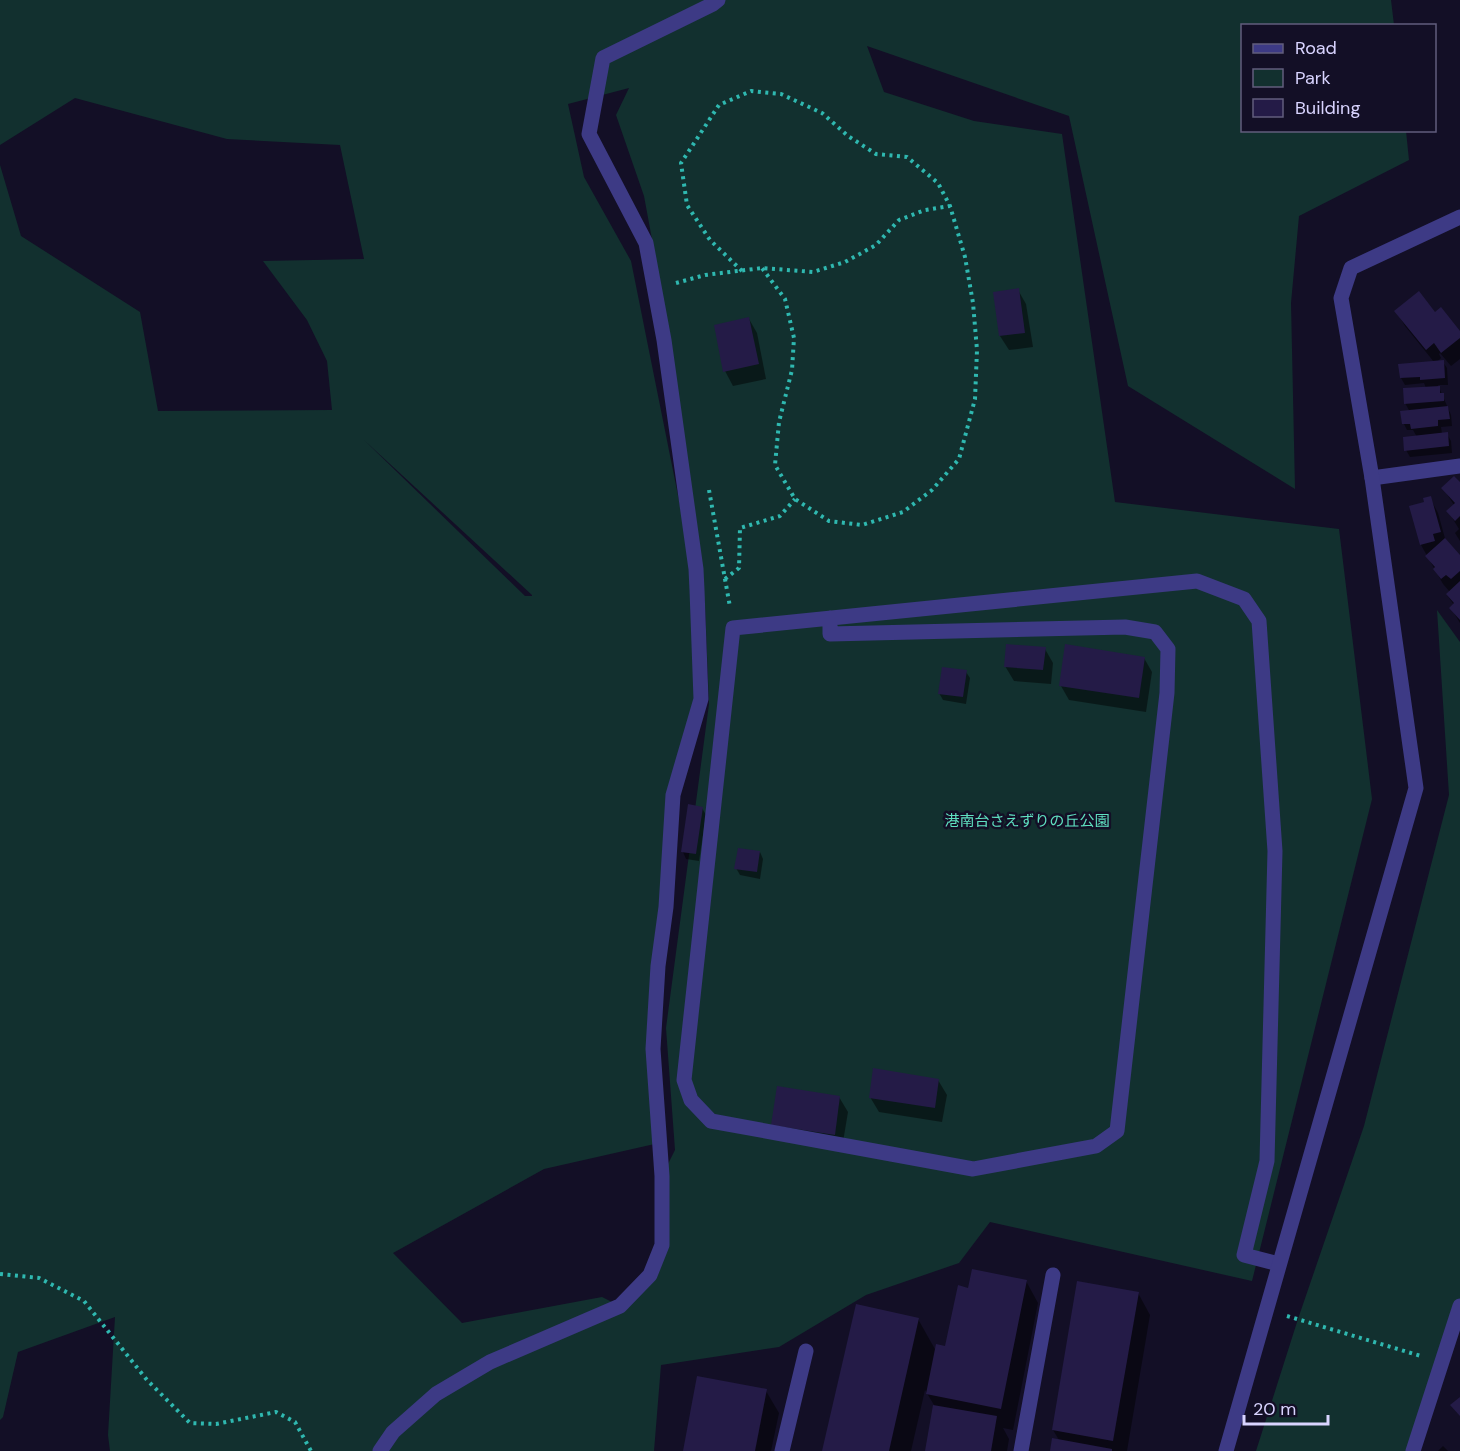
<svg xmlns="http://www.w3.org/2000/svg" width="1460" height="1451" font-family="'DM Sans','Noto Sans JP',sans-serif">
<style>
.green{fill:#12302f;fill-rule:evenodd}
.shadow{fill:#0007}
.building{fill:#241b47}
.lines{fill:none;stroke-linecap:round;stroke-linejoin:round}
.path{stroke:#2fb8b0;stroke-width:4;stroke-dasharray:3 4.5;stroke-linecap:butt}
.service{stroke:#3d3a85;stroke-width:15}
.minor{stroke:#3d3a85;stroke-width:15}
.labels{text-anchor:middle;stroke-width:5;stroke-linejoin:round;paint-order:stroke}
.park-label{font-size:15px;fill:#5fe0c0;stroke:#130f26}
</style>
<rect width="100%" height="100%" fill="#130f26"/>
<g class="green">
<path d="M0 0H1391L1394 25 1242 26V130L1406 131 1409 160 1299 216 1291 303 1295 489 1128 386 1069 116 867 46 884 92 974 121 1062 134 1115 502 1339 529 1372 799 1252 1281 990 1222 959 1263 866 1295 779 1347 661 1365 654 1451H110L108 1435 115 1317 18 1352 3 1417 0 1420V165L21 236 140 312 158 411 332 410 327 361 307 320 263 261 364 259 340 145 227 139 75 98 0 145ZM629 88 616 115 644 196 666 315 705 605 709 704 666 1028 675 1150 662 1176V1245L620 1306 602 1297 462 1323 393 1253 544 1169 659 1143 658 966 673 795 701 699 697 590 631 261 584 177 568 104ZM364 440 532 595V596H525Z"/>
<polygon points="1437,610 1460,642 1460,1306 1413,1451 1256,1451 1298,1319 1364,1126 1449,795"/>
</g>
<g class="shadow">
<polygon points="1018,290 1026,304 1033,347 1009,350 1000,336 994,293"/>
<polygon points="1396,311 1435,314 1460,334 1460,359 1451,366 1440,353 1439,354 1441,358 1437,362 1443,362 1447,368 1448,385 1438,385 1451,415 1452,426 1441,427 1442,434 1447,434 1451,441 1452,453 1410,457 1406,450 1417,437 1413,430 1407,430 1404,424 1410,412 1405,403 1426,388 1424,383 1405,385 1401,378 1434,362 1405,326"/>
<polygon points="749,319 757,333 766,379 733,386 725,371"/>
<polygon points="1460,485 1460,541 1455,533 1459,529 1448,511 1454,505 1443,488"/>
<polygon points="1430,498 1438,513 1446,542 1460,557 1460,623 1451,608 1454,605 1447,595 1450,592 1443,584 1421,545 1426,503"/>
<polygon points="1045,649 1053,663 1051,684 1014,681 1005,666"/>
<polygon points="1144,658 1152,672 1146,712 1069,700 1061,686"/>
<polygon points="966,672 970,678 966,704 943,700 939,693"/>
<polygon points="702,808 706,815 699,861 686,859 683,852"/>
<polygon points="760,852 763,859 760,879 740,875 736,868"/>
<polygon points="938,1080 947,1095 942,1122 879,1112 870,1097"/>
<polygon points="778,1088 839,1097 848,1112 842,1148 781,1139"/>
<polygon points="1026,1281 1038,1303 1013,1430 1003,1428 1009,1439 1007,1451 927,1451 934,1405 925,1390 911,1451 824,1451 918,1319 936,1351 947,1348 969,1289"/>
<polygon points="1138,1293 1150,1315 1127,1451 1051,1451 1059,1440 1053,1430"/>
<polygon points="766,1391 779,1413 771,1451 684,1451"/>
<polygon points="1443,1446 1448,1451 1438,1451"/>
</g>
<g class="building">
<polygon points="1019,288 1025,333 999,336 993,292"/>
<polygon points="1419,291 1435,312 1441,307 1460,331 1460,338 1441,353 1434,343 1426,350 1394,311"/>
<polygon points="749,317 759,364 723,372 714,325"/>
<polygon points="1444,360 1445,378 1420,380 1420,377 1400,378 1398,364"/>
<polygon points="1440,386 1440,393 1444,393 1444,401 1404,404 1403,388"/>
<polygon points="1448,406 1450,419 1438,420 1438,426 1411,429 1410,424 1402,424 1400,411"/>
<polygon points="1448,432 1449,446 1404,451 1403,437"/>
<polygon points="1454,476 1460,482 1460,516 1455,521 1446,511 1455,503 1441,488"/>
<polygon points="1431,496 1441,532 1433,534 1435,541 1420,545 1409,506 1424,502 1423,498"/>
<polygon points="1445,538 1460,555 1460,571 1451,579 1446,575 1441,579 1433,569 1435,567 1425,556"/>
<polygon points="1460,581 1460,620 1449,608 1454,603 1446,594"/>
<polygon points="1006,644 1046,647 1043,670 1004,667"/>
<polygon points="1065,644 1145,657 1139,698 1059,686"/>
<polygon points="942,667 967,670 963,697 938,694"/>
<polygon points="688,804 703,807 696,854 681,852"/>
<polygon points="738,848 760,851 757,872 734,869"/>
<polygon points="873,1068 939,1079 935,1108 869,1098"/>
<polygon points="777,1086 840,1096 835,1135 771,1125"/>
<polygon points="972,1269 1027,1280 1001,1409 926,1394 936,1344 945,1346 958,1285 968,1288"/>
<polygon points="1077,1281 1139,1292 1113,1441 1052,1430"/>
<polygon points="856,1304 919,1318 889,1451 822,1451"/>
<polygon points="697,1376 767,1389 755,1451 683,1451"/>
<polygon points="1460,1397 1460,1416 1450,1405"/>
<polygon points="933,1405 997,1416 991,1451 925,1451"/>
<polygon points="1052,1438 1112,1449 1112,1451 1050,1451"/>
</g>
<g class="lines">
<g class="path">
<polyline points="742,271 710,240 687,205 681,163 719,105 751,91 781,94 822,113 848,136 876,154 907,157 938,183 950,206 965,257 973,303 977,350 975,399 959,459 932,490 903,512 862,525 829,521 795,499 775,465 779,422 792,370 794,338 785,299 762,268"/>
<polyline points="676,283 705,275 762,268 813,272 845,262 876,245 899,220 925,210 950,206"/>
<polyline points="709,490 730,607"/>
<polyline points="725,579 739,568 740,528 780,516 795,499"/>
<polyline points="0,1274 39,1278 84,1301 147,1380 190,1423 216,1424 276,1412 295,1422 311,1451"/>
<polyline points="1287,1316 1421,1356"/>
</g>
<g class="service">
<polyline points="830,618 830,634 1125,627 1155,632 1168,649 1167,693 1117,1131 1096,1146 973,1169 711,1121 691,1100 684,1080 733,628 1197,581 1244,599 1259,621 1275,851 1267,1161 1244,1255 1279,1264"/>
<polyline points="782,1451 806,1351"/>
<polyline points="1021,1451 1053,1275"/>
</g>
<g class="minor">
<polyline points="1372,478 1460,466"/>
<polyline points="380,1451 393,1432 436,1394 490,1362 620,1306 650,1275 662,1245 662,1176 653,1049 658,966 666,907 673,795 701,699 697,590 696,569 664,340 646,243 589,134 603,58 713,4 718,0"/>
<polyline points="1226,1451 1416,788 1372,478 1341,298 1351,268 1460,217"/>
<polyline points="1413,1451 1460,1306"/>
</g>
</g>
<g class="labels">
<g class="park-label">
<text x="1027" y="826">港南台さえずりの丘公園</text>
</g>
</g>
<rect x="1241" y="24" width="195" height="108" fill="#130f26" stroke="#625e7d" stroke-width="1.5"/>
<rect x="1253" y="44" width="30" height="9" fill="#3d3a85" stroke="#625e7d" stroke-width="1.5"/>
<text x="1295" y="54" font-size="18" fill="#d9d4ff">Road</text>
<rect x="1253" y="69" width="30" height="18" fill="#12302f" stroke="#625e7d" stroke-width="1.5"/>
<text x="1295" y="84" font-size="18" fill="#d9d4ff">Park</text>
<rect x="1253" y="99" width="30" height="18" fill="#241b47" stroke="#625e7d" stroke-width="1.5"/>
<text x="1295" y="114" font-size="18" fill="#d9d4ff">Building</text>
<path d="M1244 1415v9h84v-9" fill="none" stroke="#d9d4ff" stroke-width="3"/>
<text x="1253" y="1415" font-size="18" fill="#d9d4ff" stroke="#130f26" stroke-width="4.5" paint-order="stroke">20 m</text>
</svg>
